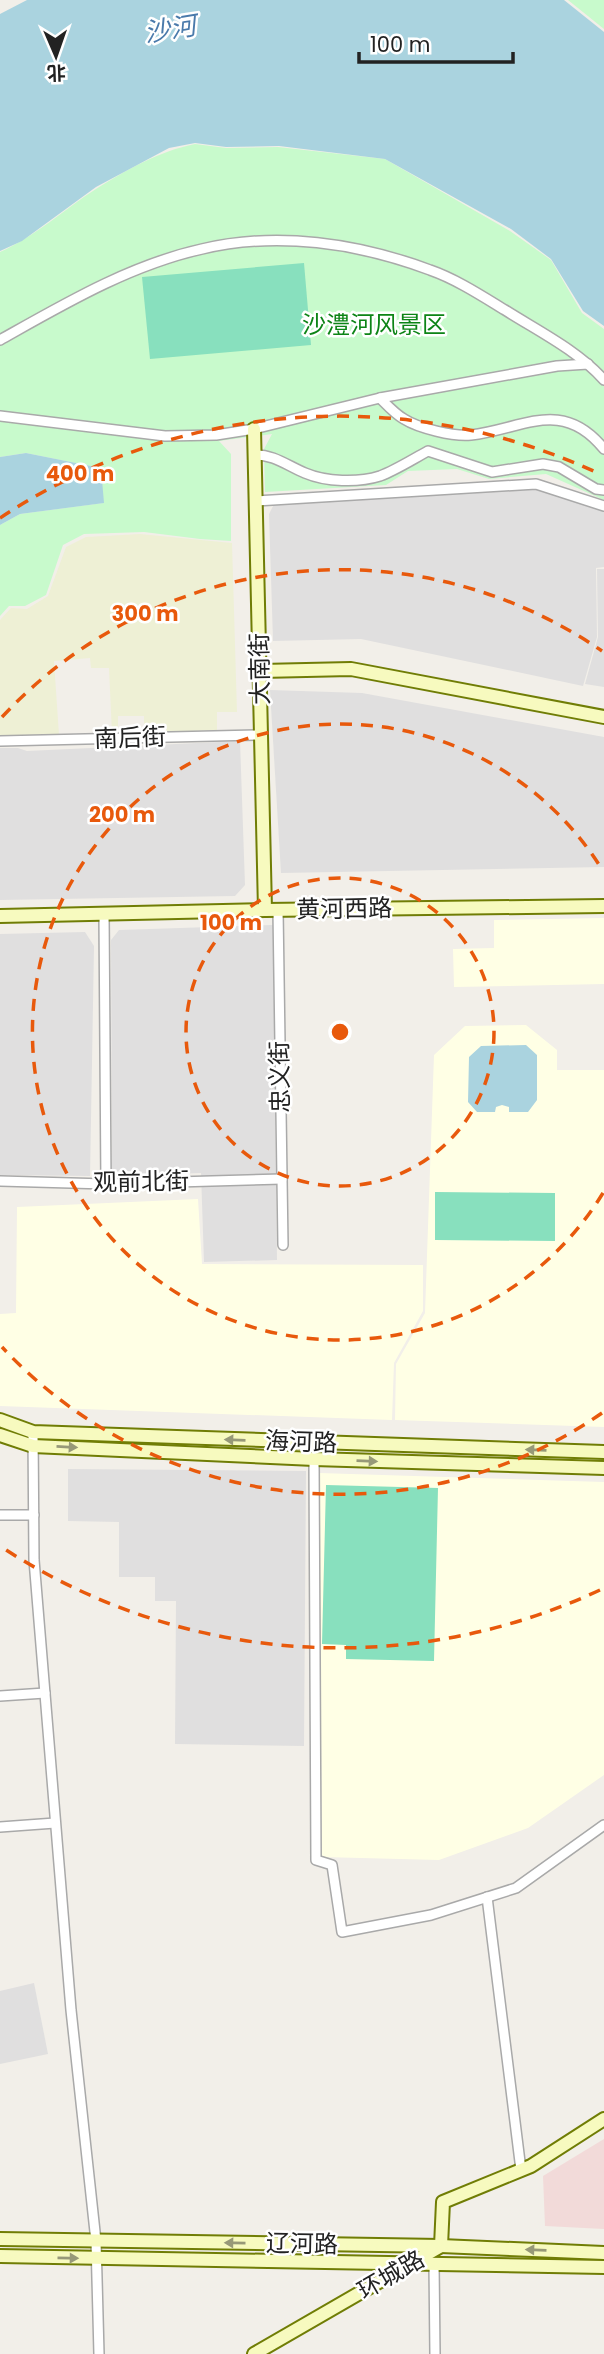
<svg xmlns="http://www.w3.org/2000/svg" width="604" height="2354" font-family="Poppins,'Noto Sans SC',sans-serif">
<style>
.residential{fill:#e0dfdf}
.commercial{fill:#f2dad9}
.education{fill:#ffffe5}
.farmland{fill:#eef0d5}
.park{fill:#c8facc}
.pitch{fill:#88e0be}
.water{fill:#aad3df}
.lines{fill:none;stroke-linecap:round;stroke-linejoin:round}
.street-casing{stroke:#a9a9a9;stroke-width:12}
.secondary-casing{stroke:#707d05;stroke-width:16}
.street{stroke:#fff;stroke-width:9}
.secondary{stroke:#f7fabf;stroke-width:12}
.oneway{fill:#979978}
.ring{fill:none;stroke:#e8590c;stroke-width:3.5;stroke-dasharray:12 9}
.labels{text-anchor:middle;stroke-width:5;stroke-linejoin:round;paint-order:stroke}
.park-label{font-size:24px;fill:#0c8416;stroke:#fff}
.street-label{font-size:24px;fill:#222;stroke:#fff}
.water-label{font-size:26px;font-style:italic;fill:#4a7aab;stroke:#fff}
.centre{fill:#e8590c;stroke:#fff;stroke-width:3.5}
.ring-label{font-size:21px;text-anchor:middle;font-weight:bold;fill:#e8590c;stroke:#fff;stroke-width:5;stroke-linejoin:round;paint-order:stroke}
</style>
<rect width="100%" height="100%" fill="#f2efe9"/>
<g class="residential">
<polygon points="533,488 604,511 604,567 596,568 597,637 583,686 361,639 273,641 269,514 274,504"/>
<polygon points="597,569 604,569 604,687 585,684 598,637"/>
<polygon points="270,690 362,693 604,737 604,867 281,873"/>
<polygon points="240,741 245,885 235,896 0,900 0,748 18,748 27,751"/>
<polygon points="273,925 277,1260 204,1262 201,1173 112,1176 111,940 119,930"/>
<polygon points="85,932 94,946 90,1176 0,1175 0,934"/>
<polygon points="68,1469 306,1471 304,1746 175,1744 176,1601 155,1601 155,1577 119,1577 119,1522 68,1521"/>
<polygon points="34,1983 48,2054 0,2064 0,1991"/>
</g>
<polygon class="commercial" points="604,2139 604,2229 545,2226 543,2176"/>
<g class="education">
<polygon points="604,918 604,984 454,987 453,949 494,948 494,920"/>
<polygon points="526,1025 557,1050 557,1070 604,1070 604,1427 395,1420 396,1364 425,1313 434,1055 465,1026"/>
<polygon points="198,1199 202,1264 423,1265 423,1311 394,1363 392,1420 0,1406 0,1314 16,1313 17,1207"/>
<polygon points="319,1473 604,1482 604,1775 528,1828 439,1860 322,1857"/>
</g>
<polygon class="farmland" points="140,534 232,543 237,712 217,712 217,730 144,733 144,716 118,716 118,733 112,734 109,668 91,668 90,658 54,661 59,735 0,736 0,620 11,608 27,609 48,596 66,547 86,537"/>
<g class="park">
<polygon points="568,0 604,0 604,29"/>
<path d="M195 144 226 148 278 147 385 159 510 231 551 260 582 313 604 329V500L546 474 489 479 457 469 408 471 386 485 265 492 264 449 272 434 219 441 231 454V541L200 539 144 532 84 534 63 545 46 595 25 606H9L0 616V525L20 514 103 503 100 468 26 453 0 457V252C36 236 63 210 96 189 126 170 160 151 195 144Z"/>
</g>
<g class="pitch">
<polygon points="304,263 311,345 150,359 142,277"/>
<polygon points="435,1192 555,1193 555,1241 435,1240"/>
<polygon points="326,1485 438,1488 434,1661 346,1659 346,1645 322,1644"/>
</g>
<g class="water">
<polygon points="27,0 564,0 604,32 604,326 583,311 551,259 511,229 385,159 279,146 226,147 195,143 169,148 96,187 22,241 0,251 0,14"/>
<polygon points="26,453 101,468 104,503 20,514 0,525 0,457"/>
<polygon points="526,1045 537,1055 537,1100 528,1112 509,1112 509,1107 502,1105 496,1107 495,1112 477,1112 468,1102 469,1057 481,1046"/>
</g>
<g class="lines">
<defs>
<g id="street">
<path d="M0 340C64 304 130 265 202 249 277 231 358 243 430 270 456 279 482 296 505 310 538 331 577 350 604 380"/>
<path d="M380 398C387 405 395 414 404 419 418 428 454 437 471 435 523 429 562 397 604 449"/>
<polyline points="0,416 165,436 216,435 254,429 380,398 557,366 588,364"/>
<path d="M254 455C273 454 288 466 305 473 326 482 358 483 380 476 396 470 413 459 428 451L492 472 543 464 559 467 596 489 604 490"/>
<polyline points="256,501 536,484 604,506"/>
<polyline points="0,741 260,735"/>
<polyline points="278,910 283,1245"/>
<polyline points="104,914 106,1184"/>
<polyline points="0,1181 106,1184 282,1179"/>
<polyline points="33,1432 34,1560 71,2010 96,2241 99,2354"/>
<polyline points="314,1459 316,1860 332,1865 342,1932 431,1915 516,1888 604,1825"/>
<polyline points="0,1515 34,1515"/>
<polyline points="0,1696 45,1693"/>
<polyline points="0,1827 55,1823"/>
<polyline points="487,1897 521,2170"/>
<polyline points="434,2264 435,2354"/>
</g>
<g id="secondary">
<polyline points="254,429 265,910"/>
<polyline points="261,671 351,669 604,717"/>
<polyline points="0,916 265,910 604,906"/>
<polyline points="0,1420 33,1432 604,1452"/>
<polyline points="0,1435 33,1446 314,1459 604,1468"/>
<polyline points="0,2239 441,2246 604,2253"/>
<polyline points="0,2256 604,2267"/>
<polyline points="254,2354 441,2246 443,2202 531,2166 604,2119"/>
</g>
</defs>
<use href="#street" class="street-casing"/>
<use href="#secondary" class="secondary-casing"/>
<use href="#street" class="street"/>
<use href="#secondary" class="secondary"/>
</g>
<defs><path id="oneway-solid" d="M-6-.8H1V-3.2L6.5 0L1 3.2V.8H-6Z" transform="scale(1.75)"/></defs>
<g class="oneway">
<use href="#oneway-solid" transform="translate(235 1440) rotate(-178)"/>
<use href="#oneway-solid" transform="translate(67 1447) rotate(3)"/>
<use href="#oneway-solid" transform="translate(536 1450) rotate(-178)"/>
<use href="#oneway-solid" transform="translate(367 1461) rotate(2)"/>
<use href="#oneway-solid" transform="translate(235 2243) rotate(-179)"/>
<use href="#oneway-solid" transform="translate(536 2250) rotate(-178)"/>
<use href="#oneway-solid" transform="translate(68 2258) rotate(1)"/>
</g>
<g class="ring">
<circle cx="340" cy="1032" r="154"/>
<path d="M603 1193A308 308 0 1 1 603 871"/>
<path d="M602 1413A462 462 0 0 1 2 1347M2 717A462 462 0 0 1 602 651"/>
<path d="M600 1590A616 616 0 0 1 0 1546M0 518A616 616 0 0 1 600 474"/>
</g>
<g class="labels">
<g class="park-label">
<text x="374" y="333">沙澧河风景区</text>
</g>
<g class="street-label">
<text transform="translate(260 669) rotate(-91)" y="8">大南街</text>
<text transform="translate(130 738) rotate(-2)" y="8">南后街</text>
<text transform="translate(344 909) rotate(-1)" y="8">黄河西路</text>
<text transform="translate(280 1077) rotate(-91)" y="8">忠义街</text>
<text transform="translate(141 1182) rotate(-1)" y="8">观前北街</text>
<text transform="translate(301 1442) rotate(2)" y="8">海河路</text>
<text transform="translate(302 2244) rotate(1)" y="8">辽河路</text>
<text transform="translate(391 2275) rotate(-30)" y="8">环城路</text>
</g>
<g class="water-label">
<text transform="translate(170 29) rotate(-9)" y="9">沙河</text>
</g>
</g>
<circle cx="340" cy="1032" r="10" class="centre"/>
<g class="ring-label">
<text x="80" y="481">400 m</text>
<text x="145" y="621">300 m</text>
<text x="122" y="822">200 m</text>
<text x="231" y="930">100 m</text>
</g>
<g transform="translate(56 56) rotate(178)" stroke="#ffffff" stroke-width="5" paint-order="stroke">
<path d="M0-5L12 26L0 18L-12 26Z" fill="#222222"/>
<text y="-10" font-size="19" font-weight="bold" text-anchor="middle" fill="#222222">北</text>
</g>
<path d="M359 52v10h154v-10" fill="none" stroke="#222222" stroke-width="3.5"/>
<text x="370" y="52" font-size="21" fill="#222222" stroke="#ffffff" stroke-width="5" paint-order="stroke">100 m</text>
</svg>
